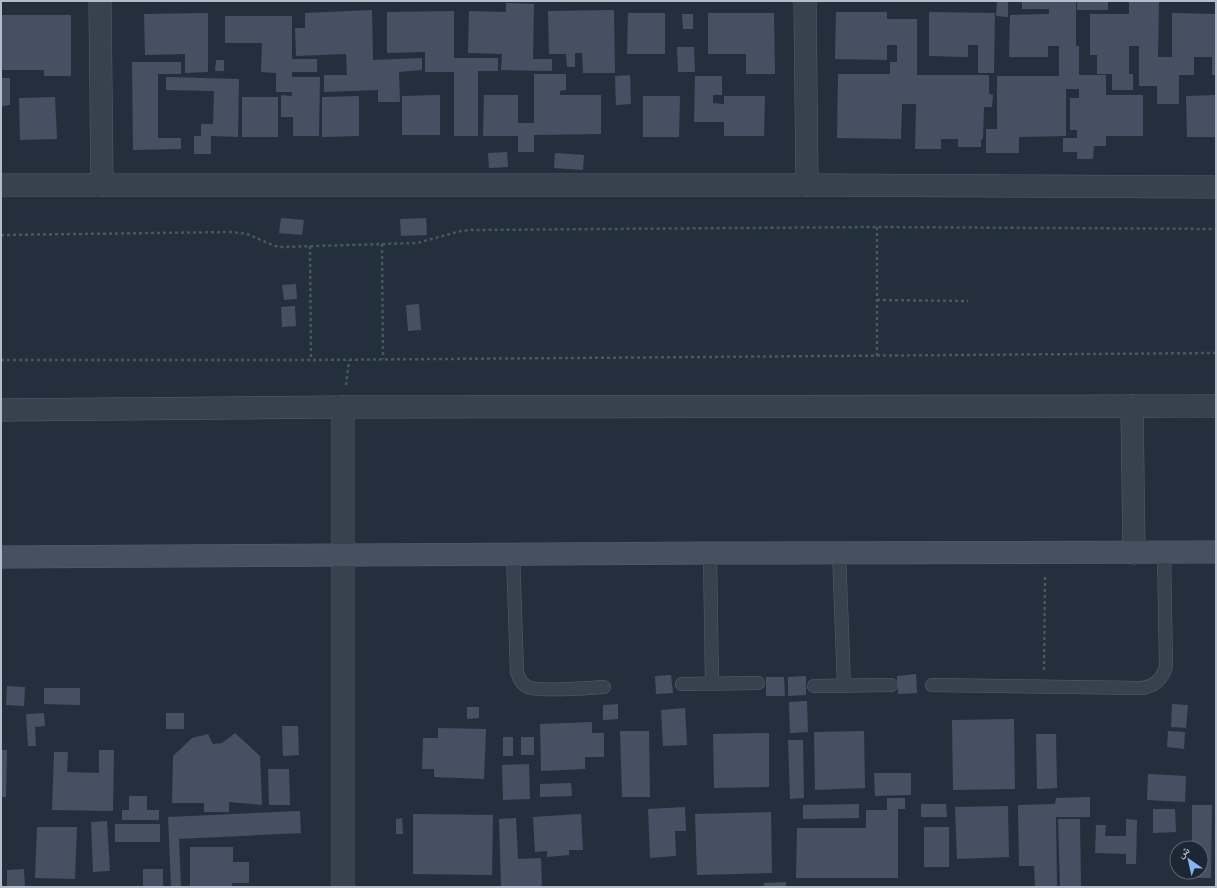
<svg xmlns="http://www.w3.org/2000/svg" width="1217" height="888" font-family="'PT Sans Narrow','Noto Naskh Arabic',sans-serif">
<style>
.building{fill:#455162}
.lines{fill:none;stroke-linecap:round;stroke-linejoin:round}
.service-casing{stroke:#565f6c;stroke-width:14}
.minor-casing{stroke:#565f6c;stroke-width:23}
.secondary-casing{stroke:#565f6c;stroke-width:23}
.path{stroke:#44595c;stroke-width:2.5;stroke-dasharray:3 3;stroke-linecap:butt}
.service{stroke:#38414e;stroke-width:13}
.minor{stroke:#38414e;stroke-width:22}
.secondary{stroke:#465061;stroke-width:22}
</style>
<rect width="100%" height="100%" fill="#242f3e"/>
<g class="building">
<polygon points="997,1 1008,1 1008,17 996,16"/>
<polygon points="1022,1 1076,1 1076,46 1079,46 1079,75 1106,75 1106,95 1143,95 1143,136 1106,136 1106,146 1094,146 1093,159 1077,159 1077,152 1063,152 1063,138 1077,138 1077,130 1070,130 1070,98 1079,98 1079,89 1066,89 1066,136 1019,137 1019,153 986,153 986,129 997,129 997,76 1059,76 1059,46 1048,46 1048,57 1009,57 1010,15 1049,14 1049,9 1022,9"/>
<rect x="1077" y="1" width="31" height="9"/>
<polygon points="1129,1 1159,1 1158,57 1172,57 1172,13 1216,14 1216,75 1212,75 1212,57 1194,57 1194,75 1179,75 1179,104 1157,104 1157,86 1139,86 1139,46 1129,46 1129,74 1133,74 1133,90 1112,90 1112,74 1097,74 1097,55 1090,55 1090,14 1129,14"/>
<polygon points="506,3 534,4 533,59 552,59 552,71 501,70 502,54 468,53 469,11 506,12"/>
<polygon points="372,10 373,60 422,58 422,70 399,72 400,102 378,102 378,90 324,92 324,75 347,75 346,54 296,56 295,28 305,28 305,13"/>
<polygon points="614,10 615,73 583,73 582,53 575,53 575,67 567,67 566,54 549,54 548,11"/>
<polygon points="454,11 454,58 498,58 498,71 478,71 478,136 454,136 454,72 425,72 425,52 387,53 387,12"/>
<polygon points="836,12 887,12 887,19 917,19 917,75 989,75 989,94 993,95 992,107 984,107 983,139 981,140 981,147 958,147 958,139 941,139 941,149 915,149 916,104 902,104 901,139 837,138 838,74 890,74 890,62 897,62 897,45 887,45 887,60 835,59"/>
<polygon points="929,12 995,13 994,73 978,73 978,45 968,45 968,57 929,56"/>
<polygon points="208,13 208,72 185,73 185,54 145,55 144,14"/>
<polygon points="628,13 665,13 665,54 627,54"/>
<polygon points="708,13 774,13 775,74 746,74 746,54 708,54"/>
<polygon points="682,14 693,14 693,29 683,29"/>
<polygon points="2,15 71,15 71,76 44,76 44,70 2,70"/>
<polygon points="225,16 292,16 292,59 317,59 317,72 292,72 292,77 320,77 319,136 293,136 293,117 281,117 281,95 292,96 292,92 276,92 276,73 261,72 262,43 225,43"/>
<polygon points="677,47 694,47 695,72 678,72"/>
<polygon points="216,60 224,60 224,71 215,71"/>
<polygon points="132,62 181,62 181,74 158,74 158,138 181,138 181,149 133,150"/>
<polygon points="534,74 566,74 566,90 560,91 560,95 601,95 601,134 534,135 534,152 518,152 518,136 483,136 484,95 518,95 518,123 534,123"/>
<polygon points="630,75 631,104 616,105 615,76"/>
<polygon points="695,76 722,76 722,95 713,95 713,103 724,104 724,96 765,96 764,136 724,136 724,122 694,122"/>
<polygon points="166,77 239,79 238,137 211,136 211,154 194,154 194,136 201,136 201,124 213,124 214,91 166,90"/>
<polygon points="1,78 10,78 10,105 1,106"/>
<polygon points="440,95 440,135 402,135 402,96"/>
<polygon points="1216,95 1216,137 1187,137 1186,96"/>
<polygon points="359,96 359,136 322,137 322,97"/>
<polygon points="643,96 680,96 679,137 643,137"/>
<polygon points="55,97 57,139 20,140 19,98"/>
<rect x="242" y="97" width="36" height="40"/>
<polygon points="507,152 508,167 489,168 488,153"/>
<polygon points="555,153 584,155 583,170 554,168"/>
<polygon points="281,218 304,220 302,235 279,233"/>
<polygon points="426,218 427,235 401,236 400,219"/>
<polygon points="296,284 297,299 284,300 282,285"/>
<polygon points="419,304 421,330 408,331 406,305"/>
<polygon points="295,306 296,326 282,327 281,307"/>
<polygon points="916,674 917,693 898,694 897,676"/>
<polygon points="671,675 673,693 656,694 655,676"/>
<polygon points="806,676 806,695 788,696 788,677"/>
<polygon points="766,677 784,677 785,696 766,696"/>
<polygon points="7,686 25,687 24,706 6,705"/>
<polygon points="44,688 80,688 80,705 44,704"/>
<polygon points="807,701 808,732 790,733 789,702"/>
<polygon points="618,704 618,719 603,720 603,705"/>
<polygon points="1172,704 1188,705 1186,728 1171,727"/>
<polygon points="467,707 479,707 479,718 467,719"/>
<polygon points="685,708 687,745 663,746 661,710"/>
<polygon points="44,713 45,726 35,727 36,746 28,746 26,714"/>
<rect x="166" y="713" width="18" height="16"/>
<polygon points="1014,719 1015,789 953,790 952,720"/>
<polygon points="592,722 592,733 604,733 604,757 585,757 585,769 541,771 540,724"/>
<polygon points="282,726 298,726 299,755 283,756"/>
<polygon points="438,728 486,729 484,779 434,777 434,769 422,769 423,738 438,738"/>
<polygon points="620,731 649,731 650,797 622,797"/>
<polygon points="864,731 865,788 815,790 814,732"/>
<polygon points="1168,731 1185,732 1184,749 1167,747"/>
<polygon points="235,733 260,756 262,805 229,802 229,812 204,812 204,803 172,803 173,756 192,738 208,734 213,744 222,743"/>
<polygon points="769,733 769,787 714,788 713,734"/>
<polygon points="1036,734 1056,734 1057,788 1037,789"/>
<rect x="503" y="737" width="10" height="19"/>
<rect x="521" y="737" width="13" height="18"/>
<polygon points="788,740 803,740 804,798 790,799"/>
<polygon points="1,750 7,750 6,797 1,797"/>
<polygon points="99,750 114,750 113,811 52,810 54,752 68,752 67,772 99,773"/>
<polygon points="529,764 530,799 503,800 502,765"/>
<polygon points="268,769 289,769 290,805 269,805"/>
<polygon points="874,773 911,773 911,795 875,796"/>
<polygon points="1148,774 1186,776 1185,802 1147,800"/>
<polygon points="571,783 572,796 540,797 540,784"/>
<polygon points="129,796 147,796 147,810 159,810 159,820 122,820 122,810 129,810"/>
<polygon points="1090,797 1090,817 1056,817 1057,887 1035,887 1034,866 1019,866 1018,805 1055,804 1056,798"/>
<polygon points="887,798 905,798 905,809 898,809 898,878 796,878 797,828 866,828 866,810 887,810"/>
<polygon points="859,804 859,818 803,819 803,805"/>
<polygon points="921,804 946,804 947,817 921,817"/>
<polygon points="1192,805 1212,805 1211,878 1191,878 1191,872 1201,872 1201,848 1192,848"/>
<polygon points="1008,806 1009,857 957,859 955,807"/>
<polygon points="685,807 686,831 675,831 676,856 650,858 648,809"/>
<polygon points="1153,809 1175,809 1176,832 1153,833"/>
<polygon points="300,811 301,833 179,839 181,887 171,887 168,817"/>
<polygon points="771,812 772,873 697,875 695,814"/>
<polygon points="413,814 493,815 492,875 413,874"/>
<polygon points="581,814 583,850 569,850 569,855 547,857 547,851 535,852 533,817"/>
<polygon points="402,818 403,834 396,834 396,819"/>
<polygon points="516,818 518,859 541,858 542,887 501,887 499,819"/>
<polygon points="1058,819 1080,819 1081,887 1060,887"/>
<polygon points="1126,819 1137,820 1136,864 1126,864 1126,854 1095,853 1096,825 1106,825 1105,836 1126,836"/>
<polygon points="107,821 110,871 93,872 91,822"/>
<rect x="115" y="824" width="45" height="18"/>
<polygon points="37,827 77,827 75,879 35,878"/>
<rect x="924" y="827" width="25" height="40"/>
<polygon points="190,847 233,847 233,862 249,862 249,883 232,883 232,887 190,887"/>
<polygon points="24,869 25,887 7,887 7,870"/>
<rect x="143" y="869" width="20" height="18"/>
<polygon points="786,882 786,887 764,887 764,883"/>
</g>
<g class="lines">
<defs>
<g id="service">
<polyline points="710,553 712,684"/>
<polyline points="839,553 844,686"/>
<path d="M513 554 517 672C519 678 521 684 528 687 538 692 589 688 604 687"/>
<polyline points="682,684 758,683"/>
<path d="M932 685 1142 688C1155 686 1162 679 1166 667L1164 552"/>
<polyline points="814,686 891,685"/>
</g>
<g id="minor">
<polyline points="100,1 102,185"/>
<polyline points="805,1 807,185"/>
<polyline points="1,185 807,185 1216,187"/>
<polyline points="1132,406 1134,553"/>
<polyline points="343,407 343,887"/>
<polyline points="1,410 343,407 1216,406"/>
</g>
<polyline id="secondary" points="1,557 710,553 1216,552"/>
</defs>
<use href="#service" class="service-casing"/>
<use href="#minor" class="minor-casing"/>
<use href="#secondary" class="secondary-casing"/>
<g class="path">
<polyline points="877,227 877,356"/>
<polyline points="1,235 232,232 247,234 275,246 283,247 417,243 461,231 471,230 877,227 1216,229"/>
<polyline points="382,244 383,359"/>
<polyline points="310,246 311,360"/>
<polyline points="877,300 968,301"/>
<polyline points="1,360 311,360 1216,353"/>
<polyline points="346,385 349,360"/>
<polyline points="1044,670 1045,575"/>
</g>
<use href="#service" class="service"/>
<use href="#minor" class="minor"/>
<use href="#secondary" class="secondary"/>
</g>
<rect width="1217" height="888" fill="none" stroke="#b4bcc9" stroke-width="4"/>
<g transform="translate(1189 860) rotate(326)"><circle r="19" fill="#1d2633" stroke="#59626f"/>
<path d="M0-3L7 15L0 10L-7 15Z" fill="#8ab4f8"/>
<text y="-6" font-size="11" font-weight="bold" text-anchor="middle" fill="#b4bcc9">ش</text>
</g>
</svg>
